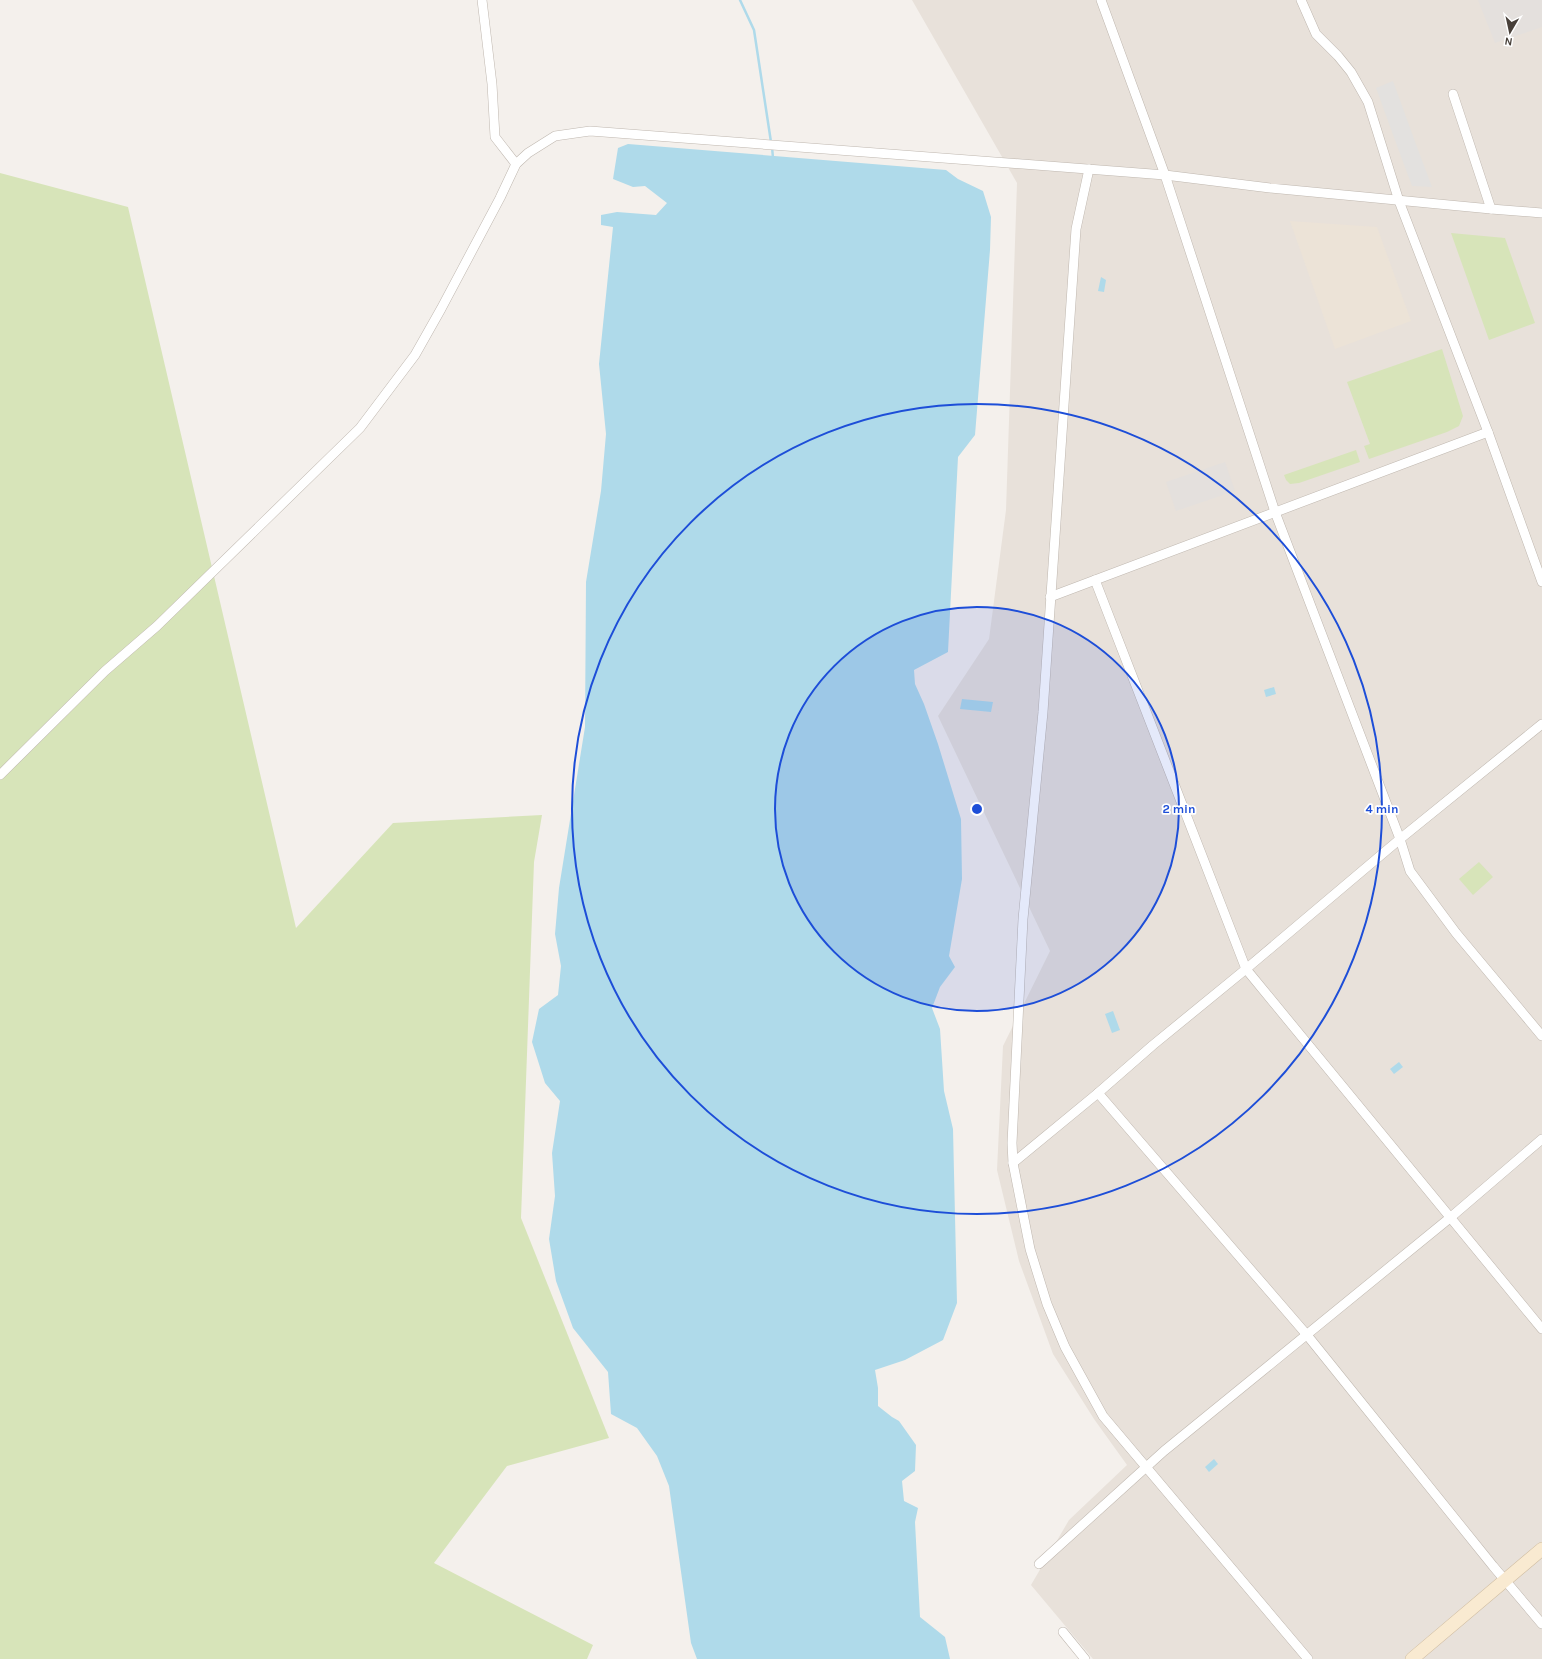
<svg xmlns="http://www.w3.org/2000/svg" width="1542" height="1659" font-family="Karla,sans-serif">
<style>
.residential{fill:#e8e1da}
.industrial{fill:#e4e0dd}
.education{fill:#ece3d7}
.green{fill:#d7e4b9}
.parking{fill:#e3e1df}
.water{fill:#afdaea}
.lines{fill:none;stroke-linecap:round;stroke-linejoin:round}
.stream{stroke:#afdaea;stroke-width:2.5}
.street-casing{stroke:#bfb7af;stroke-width:10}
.secondary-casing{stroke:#cfbca0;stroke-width:14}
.street{stroke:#fff;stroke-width:9}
.secondary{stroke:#f9ead1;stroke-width:13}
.ring{fill:none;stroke:#1d4ed8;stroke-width:2}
.centre{fill:#1d4ed8;stroke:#fff;stroke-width:2}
.ring-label{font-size:12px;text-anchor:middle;font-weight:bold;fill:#1d4ed8;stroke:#fff;stroke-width:3.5;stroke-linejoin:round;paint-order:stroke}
</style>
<rect width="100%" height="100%" fill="#f4f0ec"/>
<polygon class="residential" points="912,0 1542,0 1542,1659 1093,1659 1031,1585 1069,1520 1127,1465 1094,1419 1053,1354 1019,1261 997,1170 1003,1046 1050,951 938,716 989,639 1006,510 1017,183"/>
<g class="industrial">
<polygon points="1478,0 1542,0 1542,27 1495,43"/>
<polygon points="1225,462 1235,491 1176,511 1166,482"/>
</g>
<polygon class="education" points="1290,221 1377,227 1411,321 1335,349"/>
<g class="green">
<polygon points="0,173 128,207 296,928 393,823 542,815 534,862 521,1218 609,1438 507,1466 434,1563 593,1645 587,1659 0,1659"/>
<polygon points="1451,233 1505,238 1535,323 1489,340"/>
<polygon points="1442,349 1463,416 1459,426 1447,432 1369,459 1364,446 1370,444 1347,382"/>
<polygon points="1356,450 1360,462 1299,483 1290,484 1286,480 1284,475"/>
<polygon points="1479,862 1493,877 1473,895 1459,879"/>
</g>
<polygon class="parking" points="1393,81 1417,147 1432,187 1412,186 1396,143 1376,88"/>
<g class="water">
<polygon points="628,144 946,170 958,179 983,191 991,217 990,250 975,435 958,457 948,652 914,670 915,684 924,704 938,744 961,819 962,879 949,956 955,967 940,987 932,1008 940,1029 944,1091 953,1129 957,1303 943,1340 905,1360 875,1370 878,1388 878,1406 892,1417 899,1421 916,1445 915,1471 902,1481 904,1501 918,1508 915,1522 920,1617 945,1637 950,1659 697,1659 691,1643 669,1486 657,1456 637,1428 611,1414 608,1372 573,1328 556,1281 549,1239 555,1196 552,1153 560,1101 545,1083 532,1042 539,1009 558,995 561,966 555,934 559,888 585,727 586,582 601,491 606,434 599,364 613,227 601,225 601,215 617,212 656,215 667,203 645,186 633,187 613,179 618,148"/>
<polygon points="1101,277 1106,280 1104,292 1098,291"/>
<polygon points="1274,687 1276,694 1266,697 1264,690"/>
<polygon points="962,699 993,702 991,712 960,709"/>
<polygon points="1113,1011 1120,1030 1112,1033 1105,1014"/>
<polygon points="1399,1062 1403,1067 1394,1074 1390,1069"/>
<polygon points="1214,1459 1218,1464 1209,1472 1205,1467"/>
</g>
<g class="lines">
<g class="stream">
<polyline points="740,0 754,30 771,142"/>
<polyline points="772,147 773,158"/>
</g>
<defs>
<g id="street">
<polyline points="482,0 492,84 495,137 516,164"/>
<polyline points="1101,0 1165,175 1275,512 1400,839 1410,871 1456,933 1542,1036"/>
<polyline points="1301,0 1316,34 1338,56 1351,72 1368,102 1399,201 1488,432 1542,582"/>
<polyline points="1453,94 1491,209"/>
<polyline points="1089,169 1076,229 1043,712 1023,919 1012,1143 1013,1163 1030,1249 1047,1304 1065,1347 1103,1416 1308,1659"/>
<polyline points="1095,580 1246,969 1542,1329"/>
<polyline points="1050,597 1488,432"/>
<polyline points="0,775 105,671 157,626 360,428 415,355 441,309 500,198 516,164 528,153 555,136 590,131 1165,175 1270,188 1491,209 1542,213"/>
<polyline points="1098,1093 1307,1335 1493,1566 1542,1624"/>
<polyline points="1013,1163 1098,1093 1153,1045 1246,969 1400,839 1542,724"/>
<polyline points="1039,1564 1164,1451 1451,1217 1542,1139"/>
<polyline points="1063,1632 1085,1659"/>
</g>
<polyline id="secondary" points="1412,1659 1542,1549"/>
</defs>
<use href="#street" class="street-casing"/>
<use href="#secondary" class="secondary-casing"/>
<use href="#street" class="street"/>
<use href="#secondary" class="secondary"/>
</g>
<circle cx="977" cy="809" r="202" fill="#1d4ed8" fill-opacity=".12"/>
<g class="ring">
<circle cx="977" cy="809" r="202"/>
<circle cx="977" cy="809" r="405"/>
</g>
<circle cx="977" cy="809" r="6" class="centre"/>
<g class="ring-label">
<text x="1179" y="813">2 min</text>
<text x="1382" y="813">4 min</text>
</g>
<g transform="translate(1510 32) rotate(189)" stroke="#ffffff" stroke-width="3" paint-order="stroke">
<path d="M0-3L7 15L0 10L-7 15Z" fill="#48403a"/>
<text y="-6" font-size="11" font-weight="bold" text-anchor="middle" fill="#48403a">N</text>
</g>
</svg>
